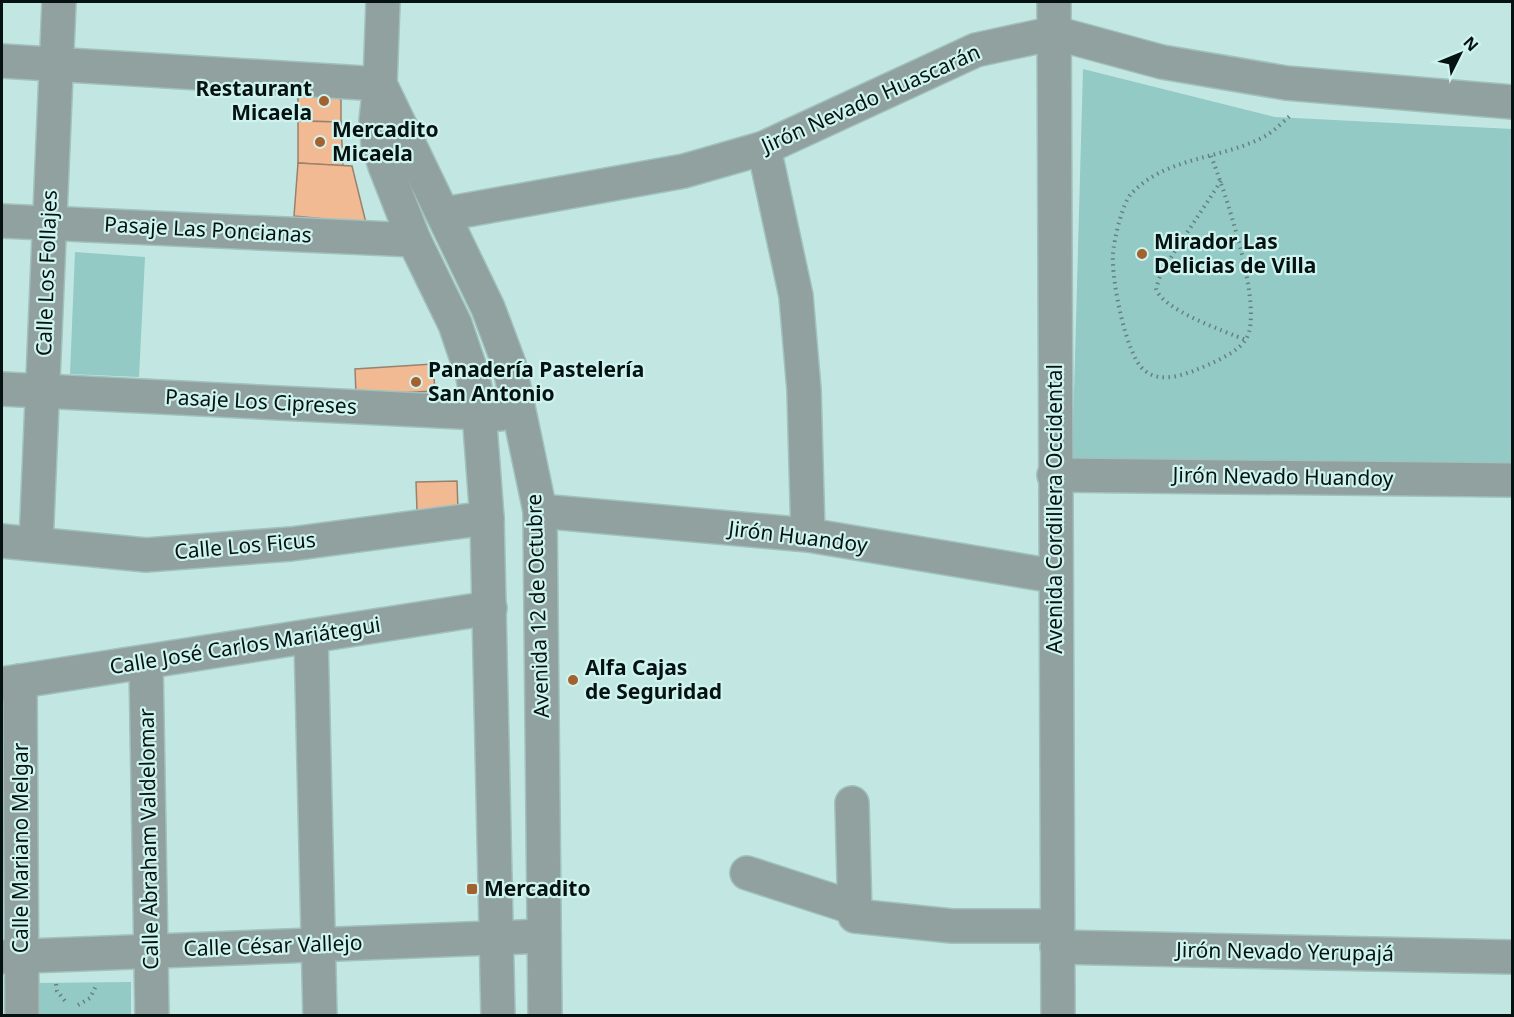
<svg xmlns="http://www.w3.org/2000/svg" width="1514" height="1017" font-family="'Noto Sans',sans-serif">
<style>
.green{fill:#93cac5}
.building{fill:#f1ba93;stroke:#998170;stroke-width:1.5}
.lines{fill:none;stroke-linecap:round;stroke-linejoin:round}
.minor-casing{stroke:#a0c1bd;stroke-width:36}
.tertiary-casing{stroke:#a0c1bd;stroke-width:36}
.path{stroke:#67807e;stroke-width:4;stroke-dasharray:1.5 4.5;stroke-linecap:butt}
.minor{stroke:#91a19f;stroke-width:33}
.tertiary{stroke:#91a19f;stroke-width:33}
.poi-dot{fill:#a3612e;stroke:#cff4f0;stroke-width:2}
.labels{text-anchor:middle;stroke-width:4.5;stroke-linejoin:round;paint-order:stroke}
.poi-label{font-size:21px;font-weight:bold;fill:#051211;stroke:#cff4f0;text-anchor:start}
.street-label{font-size:21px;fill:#051211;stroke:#cff4f0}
</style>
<rect width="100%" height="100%" fill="#c2e7e3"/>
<g class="green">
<polygon points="1083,69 1275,117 1512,129 1512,471 1072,465"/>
<polygon points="75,252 145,257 139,377 70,374"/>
<polygon points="131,982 131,1015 35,1015 34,983"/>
</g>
<g class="building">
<polygon points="298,88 330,88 341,100 341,122 298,121"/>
<polygon points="298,121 341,122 343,166 298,163"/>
<polygon points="298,163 352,166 366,223 294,216"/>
<polygon points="433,364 435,391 356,395 355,369"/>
<polygon points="457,481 458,510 417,511 416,482"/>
</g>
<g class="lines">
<defs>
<g id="minor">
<polyline points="1054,2 1058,1016"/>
<polyline points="2,61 380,84 376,121 378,143 385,166 414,240 455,324 473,377 479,412 487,518 498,1016"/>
<polyline points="764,148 796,296 804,390 808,535"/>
<polyline points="445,214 684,171 764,148 976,50 1055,33 1162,62 1286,83 1512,102"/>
<polyline points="2,221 414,240"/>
<polyline points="2,389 500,414"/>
<polyline points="1054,475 1512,480"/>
<polyline points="540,511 808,535 1054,576"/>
<polyline points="2,541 146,555 291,544 487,518"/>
<polyline points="36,544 59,2"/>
<polyline points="311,636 320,1016"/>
<polyline points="146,662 152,1016"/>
<polyline points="20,681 22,1016"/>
<polyline points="2,684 490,608"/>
<polyline points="852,803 855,916 952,926 1057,926"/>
<polyline points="747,873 855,908"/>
<polyline points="1057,947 1512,957"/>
<polyline points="2,957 544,936"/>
</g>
<polyline id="tertiary" points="383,2 380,84 488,308 509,364 540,511 545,1016"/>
</defs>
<use href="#minor" class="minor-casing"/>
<use href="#tertiary" class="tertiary-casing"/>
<g class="path">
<path d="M1211 156C1224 189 1265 309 1246 339 1238 353 1210 364 1196 370 1180 376 1159 383 1144 370 1126 356 1111 278 1113 254 1114 240 1122 204 1131 194 1167 155 1224 160 1267 135 1275 130 1284 121 1291 115"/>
<path d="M1221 181 1162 271 1156 288C1160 309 1226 332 1246 340"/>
<polyline points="56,984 57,991 65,1001"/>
<polyline points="78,1005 90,998 97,984"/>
</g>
<use href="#minor" class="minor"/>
<use href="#tertiary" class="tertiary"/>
</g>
<g class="poi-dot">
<circle cx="324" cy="101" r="6"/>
<circle cx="320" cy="142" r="6"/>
<circle cx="1142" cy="254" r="6"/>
<circle cx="416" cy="382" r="6"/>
<circle cx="573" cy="680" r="6"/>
<rect x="466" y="883" width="12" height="12" rx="3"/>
</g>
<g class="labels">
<g class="poi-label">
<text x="312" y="96" text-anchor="end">Restaurant<tspan x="312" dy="24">Micaela</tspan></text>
<text x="332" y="137">Mercadito<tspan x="332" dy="24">Micaela</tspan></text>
<text x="1154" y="249">Mirador Las<tspan x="1154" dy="24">Delicias de Villa</tspan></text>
<text x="428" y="377">Panadería Pastelería<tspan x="428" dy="24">San Antonio</tspan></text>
<text x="585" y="675">Alfa Cajas<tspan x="585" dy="24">de Seguridad</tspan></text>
<text x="484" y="896">Mercadito</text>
</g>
<g class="street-label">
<text transform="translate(871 99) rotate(-24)" y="7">Jirón Nevado Huascarán</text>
<text transform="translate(208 230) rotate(3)" y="7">Pasaje Las Poncianas</text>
<text transform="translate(47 273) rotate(-88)" y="7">Calle Los Follajes</text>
<text transform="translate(261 402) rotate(3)" y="7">Pasaje Los Cipreses</text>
<text transform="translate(1283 477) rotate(1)" y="7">Jirón Nevado Huandoy</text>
<text transform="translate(1055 509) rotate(-90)" y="7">Avenida Cordillera Occidental</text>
<text transform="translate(798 537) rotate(7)" y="7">Jirón Huandoy</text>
<text transform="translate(245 546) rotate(-5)" y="7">Calle Los Ficus</text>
<text transform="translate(538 606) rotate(-92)" y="7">Avenida 12 de Octubre</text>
<text transform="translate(245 646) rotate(-9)" y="7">Calle José Carlos Mariátegui</text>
<text transform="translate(149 839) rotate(-91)" y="7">Calle Abraham Valdelomar</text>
<text transform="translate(21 848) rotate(-90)" y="7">Calle Mariano Melgar</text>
<text transform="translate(273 946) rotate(-2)" y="7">Calle César Vallejo</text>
<text transform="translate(1285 952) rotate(1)" y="7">Jirón Nevado Yerupajá</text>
</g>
</g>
<rect width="1514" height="1017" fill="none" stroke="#051211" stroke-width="6"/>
<g transform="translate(1460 54) rotate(47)" stroke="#cff4f0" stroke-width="4.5" paint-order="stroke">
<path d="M0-4.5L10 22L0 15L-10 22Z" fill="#051211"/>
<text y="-9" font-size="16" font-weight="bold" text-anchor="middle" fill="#051211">N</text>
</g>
</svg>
